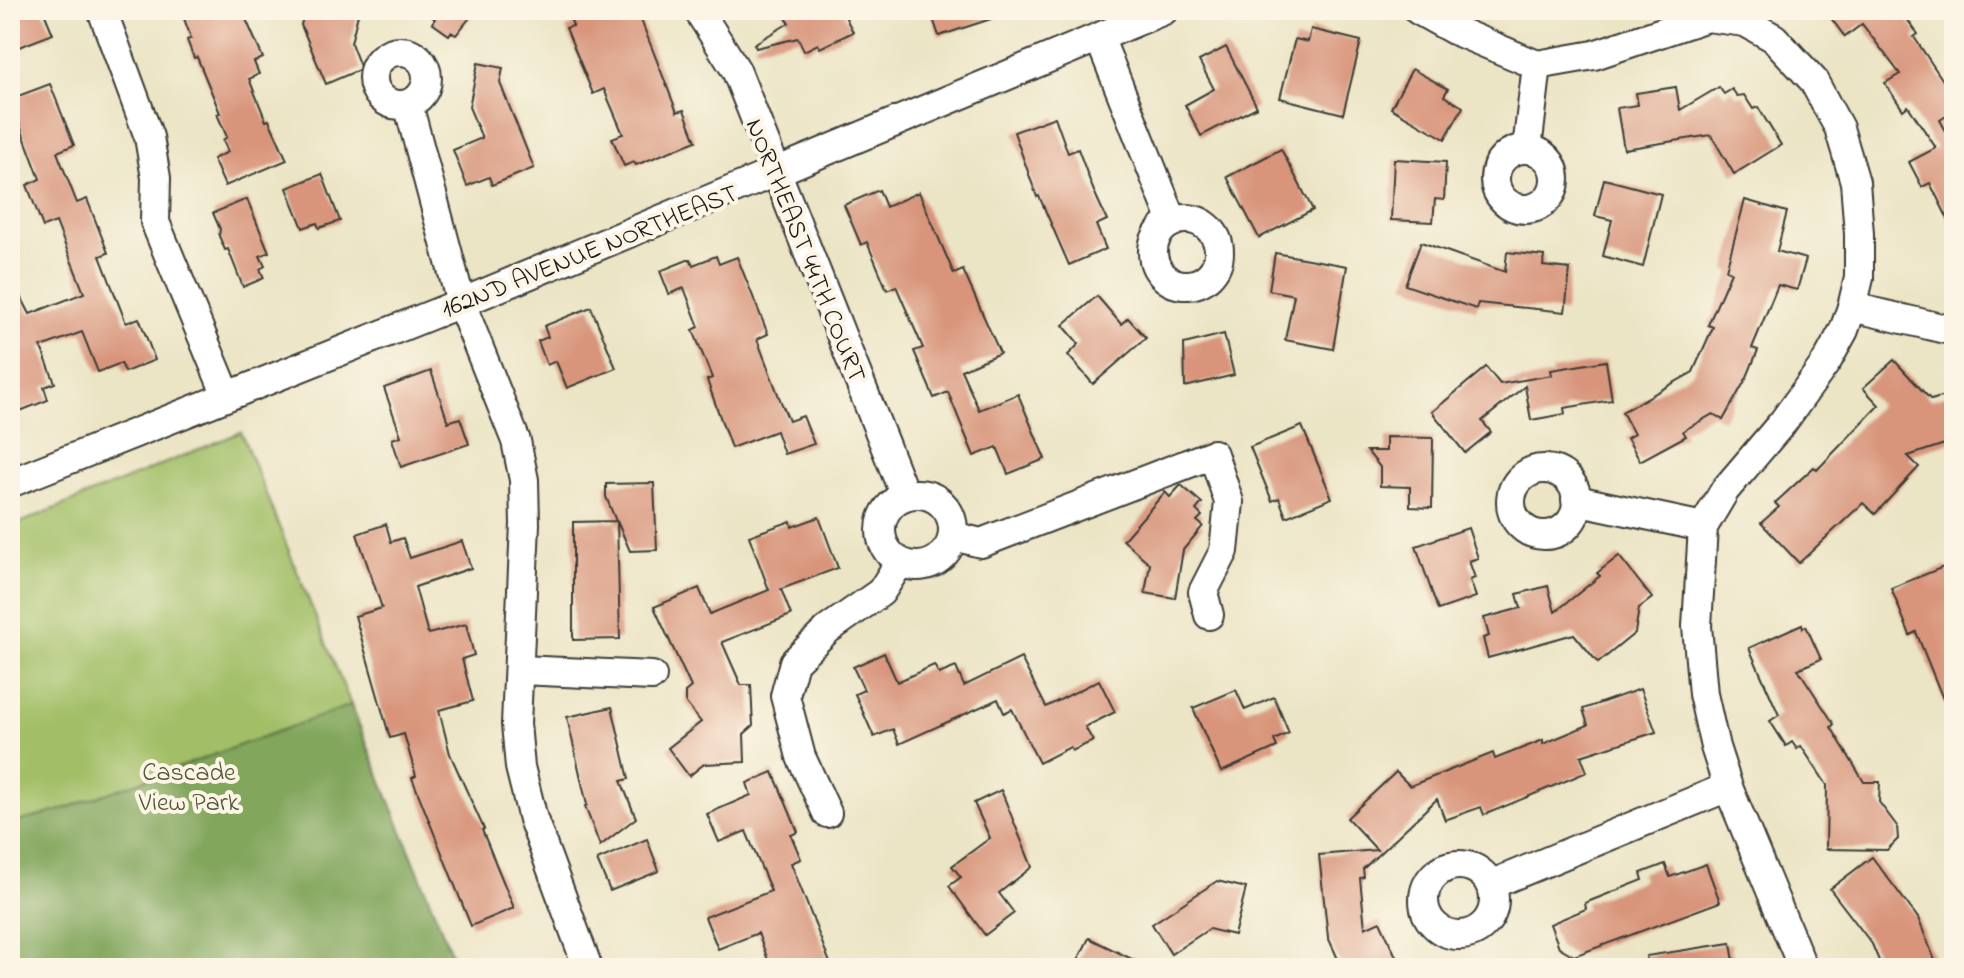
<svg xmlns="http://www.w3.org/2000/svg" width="1964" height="978" font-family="'Indie Flower',sans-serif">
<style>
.green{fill:#a2bf67;stroke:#5f6e42;stroke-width:2}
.forest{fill:#81a65c;stroke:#4e613c;stroke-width:2}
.building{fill:#d8957c}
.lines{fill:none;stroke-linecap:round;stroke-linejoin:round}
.minor-casing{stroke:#3b3a35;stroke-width:32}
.minor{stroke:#fff;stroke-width:28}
.labels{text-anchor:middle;stroke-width:8;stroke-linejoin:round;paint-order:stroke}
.street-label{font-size:26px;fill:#1c1c1c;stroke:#fcf5e5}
.park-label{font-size:26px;fill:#4b5536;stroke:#fcf5e5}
</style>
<rect width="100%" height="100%" fill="#fcf5e5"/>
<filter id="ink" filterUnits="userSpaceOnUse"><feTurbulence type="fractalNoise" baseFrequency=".0125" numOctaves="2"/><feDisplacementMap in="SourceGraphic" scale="16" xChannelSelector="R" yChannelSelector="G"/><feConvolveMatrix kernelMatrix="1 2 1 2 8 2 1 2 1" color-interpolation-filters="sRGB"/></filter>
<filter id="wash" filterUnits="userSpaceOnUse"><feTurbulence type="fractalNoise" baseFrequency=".006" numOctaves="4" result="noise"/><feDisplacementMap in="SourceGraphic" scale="32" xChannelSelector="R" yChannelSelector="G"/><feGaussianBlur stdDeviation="1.8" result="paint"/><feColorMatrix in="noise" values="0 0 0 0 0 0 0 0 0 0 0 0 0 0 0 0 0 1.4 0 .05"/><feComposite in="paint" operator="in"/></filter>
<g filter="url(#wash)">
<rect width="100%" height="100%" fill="#ebe4c5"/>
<polygon class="green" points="241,432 457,968 10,968 10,527"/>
<polygon class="forest" points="351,705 457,968 10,968 10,824 58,811"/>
<g id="blocks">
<g class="building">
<polygon points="10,10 43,10 53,34 17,48 10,30"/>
<polygon points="181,10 242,10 263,58 254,62 259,74 249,79 266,121 269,120 287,160 225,186 213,159 228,152 223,140 227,137 217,114 220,113 197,57 194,58 187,40 191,38"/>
<polygon points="305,10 359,10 351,43 361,69 326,84 301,25"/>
<polygon points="424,10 476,10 456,35 451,32 449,35 432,23 435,19"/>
<polygon points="567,10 637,10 677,112 684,110 696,141 636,165 634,162 624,166 612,138 623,134 604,89 593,94 566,28 573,26"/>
<polygon points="782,10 842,10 853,32 820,48 818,44 804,51 798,38 756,48 754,44 789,23"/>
<polygon points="930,10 1005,10 1006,14 939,36"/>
<polygon points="1825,10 1900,10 1918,34 1914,37 1954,97 1954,111 1940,120 1951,140 1954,139 1954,231 1930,183 1922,187 1909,162 1936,148 1908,106 1903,110 1885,83 1900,74 1862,24 1845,37"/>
<polygon points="1311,29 1361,41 1343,114 1280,98 1295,39 1308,42"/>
<polygon points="1226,47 1257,107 1201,136 1185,105 1214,89 1199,61"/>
<polygon points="478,63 503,68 500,83 534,168 492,185 489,177 467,186 453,150 482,138 469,107"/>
<polygon points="1412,69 1448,89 1444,96 1463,107 1445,139 1391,108"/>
<polygon points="50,84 74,145 57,152 77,203 87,199 108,253 100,256 126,323 139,318 155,360 125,372 121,363 98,372 82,332 41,347 55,383 44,387 48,400 10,415 10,275 30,314 84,293 56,222 43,227 27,185 40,179 10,99"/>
<polygon points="1676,87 1680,110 1719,87 1724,94 1732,89 1737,96 1744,95 1753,109 1758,107 1781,145 1734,174 1711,135 1624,149 1617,108 1638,105 1636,93"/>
<polygon points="1055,117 1068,153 1078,149 1093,189 1107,220 1096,225 1106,249 1069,265 1039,196 1037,197 1014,132"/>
<polygon points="1281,149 1313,210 1259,238 1227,177"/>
<polygon points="1394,159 1446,162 1444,200 1435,199 1433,222 1391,220"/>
<polygon points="322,174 340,221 319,228 317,223 303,228 287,188"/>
<polygon points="1604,179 1661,194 1643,267 1603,256 1612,220 1595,216"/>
<polygon points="879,190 886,207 919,192 954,274 963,270 1000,353 961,370 979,410 1018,394 1045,459 1008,474 997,447 974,456 948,392 934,398 914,351 923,348 896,286 887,290 867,242 861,245 844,205"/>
<polygon points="247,199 269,252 260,256 265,266 260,269 264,278 243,287 228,249 225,250 219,236 220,229 213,213"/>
<polygon points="1745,200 1787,212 1777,251 1806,259 1797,290 1778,285 1752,348 1758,350 1747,377 1723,420 1713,414 1683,431 1686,436 1640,461 1627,438 1634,434 1622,412 1693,372 1713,327 1708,325 1731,272 1726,270"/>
<polygon points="1421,242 1505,272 1507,252 1544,256 1543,266 1570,269 1565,312 1478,303 1476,309 1405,285"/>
<polygon points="1275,253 1347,266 1333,349 1285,340 1294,295 1269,290"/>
<polygon points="716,256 719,264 737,257 768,334 757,339 781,402 789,421 803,416 814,444 784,454 776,431 731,448 707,380 712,378 693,330 699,327 684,288 669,294 660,271 690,259 693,265"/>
<polygon points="1097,296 1121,324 1128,318 1146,338 1093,384 1068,355 1079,344 1063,325"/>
<polygon points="591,307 616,368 567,388 556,361 547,365 538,341 548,337 544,326"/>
<polygon points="1224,334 1234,375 1185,387 1184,344"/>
<polygon points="1894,360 1931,400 1954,393 1954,441 1908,456 1919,467 1875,514 1863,503 1799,563 1761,523 1779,507 1775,503 1814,467 1817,470 1879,405 1863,388"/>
<polygon points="1606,361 1612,400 1564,408 1565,414 1531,420 1525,386 1482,421 1491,432 1465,453 1432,412 1486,367 1500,384 1552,375 1551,370"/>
<polygon points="431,371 448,422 460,418 469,444 401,467 392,439 401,436 384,388"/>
<polygon points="1302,426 1332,498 1286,517 1279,498 1272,501 1250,447"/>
<polygon points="1386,437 1433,438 1432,508 1410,507 1410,487 1380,486 1380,467 1367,451 1386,451"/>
<polygon points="654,483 657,550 630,551 617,521 620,639 573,640 573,522 616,521 606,497 606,484"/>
<polygon points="1181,485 1202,503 1196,510 1202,516 1197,521 1203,526 1183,550 1175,598 1145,593 1150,564 1123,540 1165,492 1170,497"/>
<polygon points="819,517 838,568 781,589 791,615 722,642 741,685 751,685 753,726 744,734 745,762 704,764 689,776 668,748 701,722 685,702 685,692 691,687 654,607 699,588 710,614 769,590 749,536 791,521 792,527"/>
<polygon points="386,524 391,542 403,538 410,558 462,541 471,568 415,587 428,634 466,624 474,655 462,659 473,701 439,710 450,754 484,829 482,830 514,908 471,926 412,778 416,776 404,734 390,738 355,616 382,608 357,534"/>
<polygon points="1468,528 1478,558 1469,561 1475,578 1470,580 1476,597 1438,610 1416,546"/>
<polygon points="1619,556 1652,598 1639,608 1635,633 1598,663 1574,634 1488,658 1483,638 1489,636 1484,618 1521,608 1517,594 1548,586 1555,612 1600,576 1597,573"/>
<polygon points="1946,566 1954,585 1953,724 1916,632 1910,635 1891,588"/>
<polygon points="1802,624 1803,628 1806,626 1821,659 1798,669 1834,724 1831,727 1864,782 1880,782 1879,802 1897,826 1898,839 1887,850 1826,849 1827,785 1801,746 1797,749 1792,742 1786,746 1770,721 1779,715 1749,648"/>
<polygon points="884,653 897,682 934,665 939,674 956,667 964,686 1021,658 1046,707 1099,680 1115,712 1085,727 1093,741 1072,751 1070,747 1039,763 1012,709 1004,713 998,699 899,744 893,729 874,737 855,694 864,690 853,667"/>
<polygon points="1640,689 1656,732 1581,756 1587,772 1484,815 1481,807 1445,820 1437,799 1363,869 1364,877 1360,878 1365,928 1380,921 1398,961 1382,968 1342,968 1328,937 1319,855 1377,850 1347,818 1396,772 1410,786 1493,753 1495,759 1543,740 1543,744 1588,725 1583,709"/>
<polygon points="1236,690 1245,710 1274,697 1289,733 1274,740 1277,747 1221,772 1193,708"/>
<polygon points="612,707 629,779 621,781 636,818 600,846 585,806 587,805 567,717"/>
<polygon points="773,772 798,832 791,835 801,859 791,863 832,968 771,968 758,933 718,949 705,917 771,891 746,831 719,842 707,814 751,795 747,783"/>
<polygon points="1001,790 1032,867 999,893 1014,913 985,935 949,886 961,877 952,866 990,838 974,803"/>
<polygon points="647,839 659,871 610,891 597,860"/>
<polygon points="1872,857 1918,918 1938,968 1882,968 1872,944 1830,889"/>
<polygon points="1665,864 1670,877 1706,864 1720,902 1574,956 1559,947 1550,924 1586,909 1585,903 1643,880 1641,873"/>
<polygon points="1217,881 1246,888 1234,935 1209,929 1171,954 1152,924"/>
<polygon points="1089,938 1150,968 1074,968"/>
<polygon points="1731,943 1735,968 1647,968 1646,956"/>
</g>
</g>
</g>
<g filter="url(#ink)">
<use href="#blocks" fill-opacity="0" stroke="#3b3a35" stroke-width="2"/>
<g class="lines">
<defs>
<g id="minor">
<polyline points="102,10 149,137 156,178 155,222 227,396"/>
<polyline points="698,10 736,70 905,496"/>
<polyline points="1418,10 1454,30 1537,65 1594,55 1707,17 1745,22 1774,38 1813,80 1839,128 1855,182 1859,234 1859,278 1852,307 1844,330 1827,361 1783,422 1725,490 1703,527 1697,626 1703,694 1715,747 1728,787 1803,968"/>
<polyline points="1099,37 1173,222"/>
<circle cx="400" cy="78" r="27"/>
<polyline points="408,104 461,303 516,441 524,480 525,524 516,724 520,767 533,819 588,968"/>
<polyline points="1527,149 1537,65"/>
<circle cx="1525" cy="179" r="30"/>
<circle cx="1186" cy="252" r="33"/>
<polyline points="1852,307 1954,331"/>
<circle cx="1544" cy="502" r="33"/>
<polyline points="10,483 461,303 1164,10"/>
<circle cx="917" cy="530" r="36"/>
<polyline points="1576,500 1703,527"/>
<polyline points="953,536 981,543 1213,454 1229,502 1224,551 1203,592 1209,615"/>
<polyline points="520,670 652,676"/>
<polyline points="827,813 801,757 785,696 794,662 827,630 881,592 900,562"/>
<circle cx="1459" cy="900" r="35"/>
<polyline points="1490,885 1728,787"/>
</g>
</defs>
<use href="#minor" class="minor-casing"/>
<use href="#minor" class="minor"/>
</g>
</g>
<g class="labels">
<g class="street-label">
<text transform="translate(589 250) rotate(-22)" y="9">162ND AVENUE NORTHEAST</text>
<text transform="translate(807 250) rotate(68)" y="9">NORTHEAST 44TH COURT</text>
</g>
<g class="park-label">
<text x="189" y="780">Cascade<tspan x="189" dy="30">View Park</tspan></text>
</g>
</g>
<rect width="1964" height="978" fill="none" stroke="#fcf5e5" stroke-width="40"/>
</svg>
